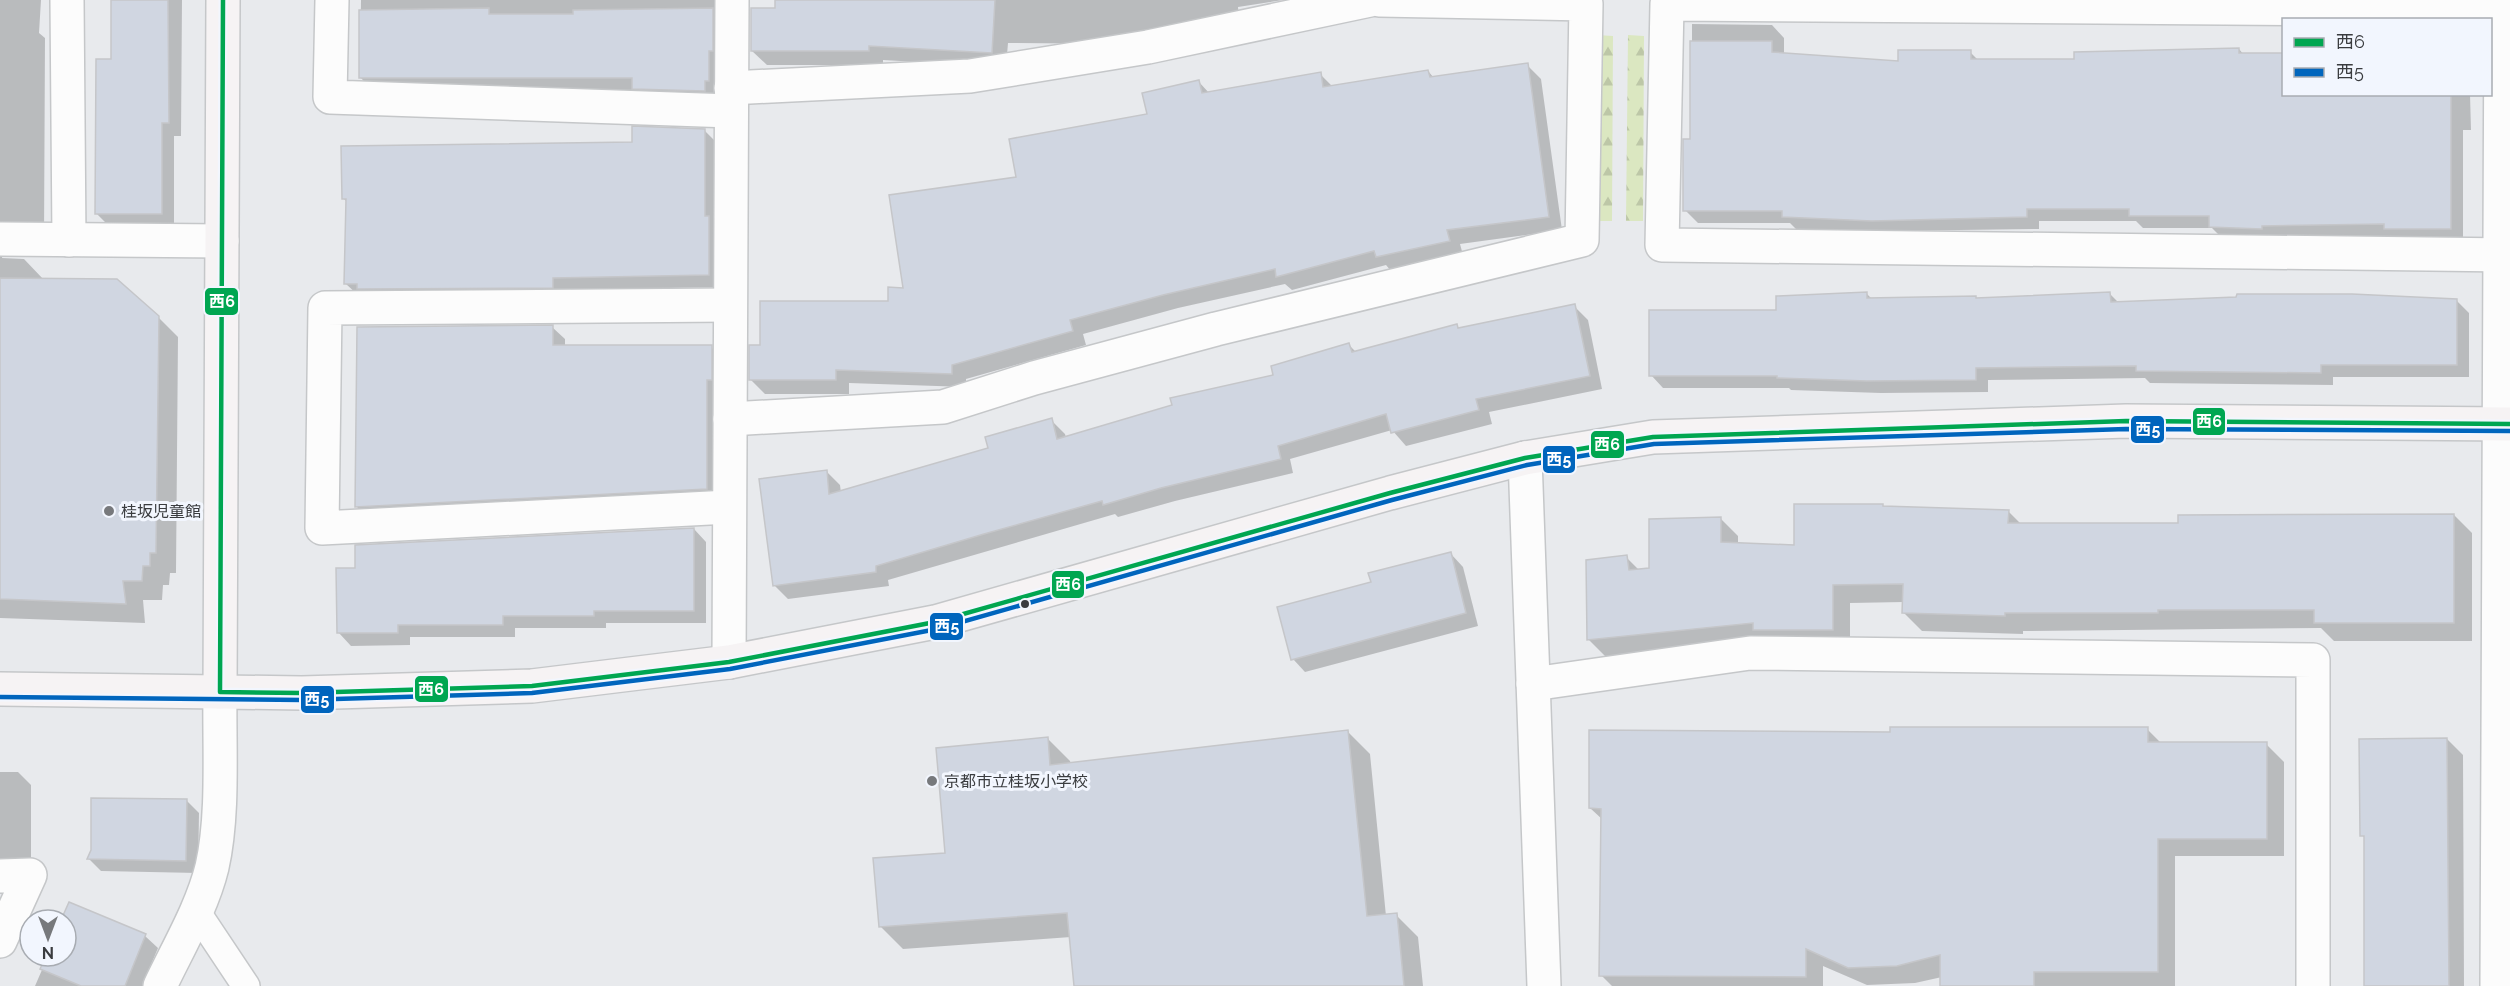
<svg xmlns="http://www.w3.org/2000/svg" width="2510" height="986" font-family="Raleway,'Noto Sans JP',sans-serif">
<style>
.forest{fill:url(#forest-firs)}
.shadow{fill:#0003}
.building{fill:#d0d6e1;stroke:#c5c6c9;stroke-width:1.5}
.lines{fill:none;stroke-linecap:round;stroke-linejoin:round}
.lane-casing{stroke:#c5c7c9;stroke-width:30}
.street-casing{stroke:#c5c7c9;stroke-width:36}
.secondary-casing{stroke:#c5c7c9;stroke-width:36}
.lane{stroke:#fcfcfc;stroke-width:27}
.street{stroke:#fcfcfc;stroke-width:33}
.secondary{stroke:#f6f3f4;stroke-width:33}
.bus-1-casing{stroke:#f2f6fe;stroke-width:9}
.bus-2-casing{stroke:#f2f6fe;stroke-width:9}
.bus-1{stroke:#00a651;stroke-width:4.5}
.bus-2{stroke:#0065bd;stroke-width:4.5}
.poi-dot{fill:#77797c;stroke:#f2f6fe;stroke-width:2}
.bus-dot{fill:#3a3c3f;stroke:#f2f6fe;stroke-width:2}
.labels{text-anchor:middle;stroke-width:6;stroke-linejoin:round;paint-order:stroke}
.poi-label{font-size:16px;fill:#3a3c3f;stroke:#f2f6fe;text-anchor:start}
.line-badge{stroke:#f2f6fe;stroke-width:2}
.badge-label{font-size:16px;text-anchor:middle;font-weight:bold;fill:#fff}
</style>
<defs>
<pattern id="forest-firs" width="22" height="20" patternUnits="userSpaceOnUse" patternTransform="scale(1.5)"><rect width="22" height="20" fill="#dbe7c1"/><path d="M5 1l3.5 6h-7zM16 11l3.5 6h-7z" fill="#bdc7a7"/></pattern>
</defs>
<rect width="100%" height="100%" fill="#e8eaed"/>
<g class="forest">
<polygon points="1597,35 1613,36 1612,221 1594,221"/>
<polygon points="1628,35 1644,36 1643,221 1626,221"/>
</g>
<g class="shadow">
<polygon points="0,0 41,0 39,33 45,38 44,240 4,249 2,258 24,259 44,280 158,317 178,337 176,573 170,573 169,585 163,585 162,600 143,600 145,623 0,618"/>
<polygon points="112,0 182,0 181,136 174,136 174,226 109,226 97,214 112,60"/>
<polygon points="361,0 721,0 723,95 374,92 360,77"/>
<polygon points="776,0 1283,0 1238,7 1239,20 1123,44 1008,43 1006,67 883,60 883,65 767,65 752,51 776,10"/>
<polygon points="1692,24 1772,25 1784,38 1784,55 1900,63 1970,52 1978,60 2076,60 2239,49 2244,55 2284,55 2284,94 2470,94 2471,130 2463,130 2463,241 2398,241 2392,236 2223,239 2212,228 2143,228 2136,221 2039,221 2039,229 1886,231 1796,229 1790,223 1698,223 1685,210 1692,141"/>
<polygon points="1527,65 1541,79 1562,230 1460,244 1463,255 1391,271 1386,265 1292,290 1285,284 1178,308 1083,334 1086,345 966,379 966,387 849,383 849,394 765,394 751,380 761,347 889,303 1017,178 1149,115 1199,82 1210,94 1320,74 1333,87 1428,71 1434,78"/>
<polygon points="704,130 717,143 721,287 565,290 565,300 359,296 346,284 347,202 343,198"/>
<polygon points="1867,294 1872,299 1977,300 2110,294 2119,303 2457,301 2469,313 2469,377 2333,377 2333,385 2150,383 2145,378 1988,380 1988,392 1881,393 1791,390 1789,388 1663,388 1651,375 1778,312"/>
<polygon points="1574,306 1588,320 1602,389 1489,412 1492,424 1406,446 1392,430 1290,459 1293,473 1175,501 1118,517 1115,514 888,580 889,586 788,599 774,585 826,471 840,485 841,493 990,449 1051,420 1065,434 1066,438 1275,376 1349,345 1356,352 1457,326 1460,329"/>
<polygon points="552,327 565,339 565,347 711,347 724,360 719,501 370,520 357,507"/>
<polygon points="1882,505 1885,508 2008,511 2022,525 2179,525 2454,515 2472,533 2472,641 2334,641 2321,628 2023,631 2023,634 1922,631 1904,613 1904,602 1850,603 1850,647 1607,658 1589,640 1626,557 1639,570 1651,569 1720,518 1738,536 1738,544 1795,546"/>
<polygon points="694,529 706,542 706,623 606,623 606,628 515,628 515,637 410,637 410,645 351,646 339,633"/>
<polygon points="1451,554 1463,567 1478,626 1305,672 1293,659 1372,583"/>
<polygon points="2147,729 2162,744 2266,744 2284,762 2284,856 2175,856 2175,986 1942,986 1942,977 1915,983 1867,985 1823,966 1823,986 1612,986 1601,975 1603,820 1590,808 1891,734"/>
<polygon points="1348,732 1370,754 1386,916 1396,915 1418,937 1423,986 1076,986 1071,937 903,949 880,926 1048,739 1070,761 1071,764"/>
<polygon points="2447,739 2463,755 2464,986 2365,986 2365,838 2362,835"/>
<polygon points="0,772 18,772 31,785 31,865 0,865"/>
<polygon points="186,800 199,813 198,873 101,871 89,859"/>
<polygon points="69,904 145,936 158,948 142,986 35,986 48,956 66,956 66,920 63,920"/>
</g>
<g class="building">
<polygon points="111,0 168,0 169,123 162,123 162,214 95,214 96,59 111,59"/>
<polygon points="775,0 995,0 992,53 869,46 869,51 751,51 751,8 775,8"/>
<polygon points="489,8 489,14 573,14 573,10 713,8 713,51 709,51 709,81 705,81 705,91 632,89 632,78 359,78 359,10"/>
<polygon points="1690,41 1772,41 1772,52 1898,61 1898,50 1971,50 1971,59 2074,59 2074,52 2239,48 2239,53 2283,53 2283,94 2451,94 2451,229 2384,229 2384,224 2262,226 2262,229 2209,227 2209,216 2129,216 2129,209 2027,209 2027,217 1872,221 1782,217 1782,211 1683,211 1683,139 1690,139"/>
<polygon points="1528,63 1549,217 1447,230 1450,241 1376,257 1374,251 1276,277 1275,269 1163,295 1070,320 1073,331 952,365 952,374 836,370 836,380 749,380 749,345 760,345 760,301 888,301 888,287 903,288 889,195 1016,177 1009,139 1147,114 1142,93 1199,80 1202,93 1321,72 1323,87 1428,70 1430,77"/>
<polygon points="632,126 705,129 705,216 709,216 709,275 553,278 553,288 357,289 357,284 344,284 346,199 342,199 341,146 632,142"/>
<polygon points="0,278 117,279 159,316 156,553 150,553 150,566 143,566 142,581 123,581 126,604 0,599"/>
<polygon points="1867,292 1867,298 1976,296 1976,298 2110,292 2111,302 2236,297 2237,294 2352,294 2457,299 2457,365 2321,365 2321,373 2136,371 2136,366 1976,368 1976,380 1867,381 1777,378 1777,376 1649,376 1649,310 1776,310 1776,296"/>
<polygon points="1575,304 1590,376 1476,399 1479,410 1391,433 1386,414 1278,446 1281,459 1161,488 1103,505 1102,501 984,534 876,566 876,572 773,586 759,479 827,470 829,494 988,448 985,437 1052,418 1057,439 1172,405 1170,398 1273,375 1271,366 1349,343 1352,352 1457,324 1458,328"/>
<polygon points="553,325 553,345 712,345 712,380 707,380 707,489 355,507 357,327"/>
<polygon points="1794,504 1883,504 1883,506 2009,510 2008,523 2178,523 2178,515 2454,514 2454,623 2314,623 2314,610 2158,610 2158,613 2005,613 2005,616 1902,613 1903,584 1833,585 1833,630 1753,630 1753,623 1587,640 1586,560 1627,555 1629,570 1649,568 1649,519 1721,517 1721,542 1794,545"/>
<polygon points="694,528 694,611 594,611 594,616 503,616 503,625 398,625 398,633 337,633 336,568 355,568 355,545"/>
<polygon points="1451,552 1466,613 1291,660 1277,607 1371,582 1368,573"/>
<polygon points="1890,727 2148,727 2148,742 2267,742 2267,839 2158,839 2158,972 2034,972 2034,986 1940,986 1940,955 1897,966 1848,968 1806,949 1806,977 1599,976 1601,809 1589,808 1589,730 1890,732"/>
<polygon points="1348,730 1367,916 1397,913 1404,986 1074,986 1067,913 879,927 873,858 945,853 936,748 1048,737 1050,765"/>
<polygon points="2447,738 2449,986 2364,986 2364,836 2360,836 2359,739"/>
<polygon points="91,798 187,799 186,861 87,859 91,850"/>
<polygon points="69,902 146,934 125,986 81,986 40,969 46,956 66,956 66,920 61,920"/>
</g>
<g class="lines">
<defs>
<polyline id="lane" points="196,911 246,986"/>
<g id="street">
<polyline points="67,0 69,240"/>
<polyline points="332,0 330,97 731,111"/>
<polyline points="2510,10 1667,4 1662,245 2510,255"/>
<polyline points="731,88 970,76 1148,47 1370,0"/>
<polyline points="0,239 222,241"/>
<polyline points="730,419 943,407 1034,378 1216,329 1582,240 1586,4 1379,0"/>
<polyline points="1525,458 1544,986"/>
<polyline points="729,507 322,528 325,308 730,305"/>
<polyline points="729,662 732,0"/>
<polyline points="1533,684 1750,653 2313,660 2313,986"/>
<polyline points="0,876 30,875 0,941"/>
<path d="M160 986C178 948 202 908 212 867 224 814 219 747 220 692"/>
<polyline points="2497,986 2501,0"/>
</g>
<g id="secondary">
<polyline points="0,689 302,693 532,686 729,662 935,622 1390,493 1525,458 1653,437 2126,421 2510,424"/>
<polyline points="220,692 223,0"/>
</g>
</defs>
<use href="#lane" class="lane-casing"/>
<use href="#street" class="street-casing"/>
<use href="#secondary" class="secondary-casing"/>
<use href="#lane" class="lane"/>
<use href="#street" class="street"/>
<use href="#secondary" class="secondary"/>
<defs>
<polyline id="bus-1" points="223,0 220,692 302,693 532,686 729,662 935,622 1390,493 1525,458 1653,437 2126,421 2510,424"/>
<polyline id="bus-2" points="0,697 302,700 532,693 730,669 937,629 1392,500 1527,465 1654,444 2126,429 2510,431"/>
</defs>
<use href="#bus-1" class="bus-1-casing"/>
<use href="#bus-2" class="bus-2-casing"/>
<use href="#bus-1" class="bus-1"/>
<use href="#bus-2" class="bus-2"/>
</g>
<g class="poi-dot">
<circle cx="109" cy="511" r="6"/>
<circle cx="932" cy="781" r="6"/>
</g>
<circle class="bus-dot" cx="1025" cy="604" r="5"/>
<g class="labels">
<g class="poi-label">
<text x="121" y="517">桂坂児童館</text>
<text x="944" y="787">京都市立桂坂小学校</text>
</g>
</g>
<g class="line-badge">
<rect x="204" y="287" width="35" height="29" rx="6" fill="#00a651"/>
<rect x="2192" y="407" width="34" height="29" rx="6" fill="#00a651"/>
<rect x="2130" y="415" width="35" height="29" rx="6" fill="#0065bd"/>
<rect x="1590" y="430" width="35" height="29" rx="6" fill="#00a651"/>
<rect x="1542" y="445" width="34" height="29" rx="6" fill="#0065bd"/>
<rect x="1051" y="570" width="34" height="29" rx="6" fill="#00a651"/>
<rect x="929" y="612" width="35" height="29" rx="6" fill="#0065bd"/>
<rect x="414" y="675" width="35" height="28" rx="6" fill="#00a651"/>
<rect x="300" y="685" width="35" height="29" rx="6" fill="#0065bd"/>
</g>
<g class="badge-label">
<text x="222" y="307">西6</text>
<text x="2209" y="427">西6</text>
<text x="2148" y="435">西5</text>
<text x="1607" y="450">西6</text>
<text x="1559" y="465">西5</text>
<text x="1068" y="590">西6</text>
<text x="947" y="632">西5</text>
<text x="431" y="695">西6</text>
<text x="317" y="705">西5</text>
</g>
<rect x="2282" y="18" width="210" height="78" fill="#f2f6fe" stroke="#a8acb2" stroke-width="1.5"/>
<rect x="2294" y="38" width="30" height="9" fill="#00a651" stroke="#a8acb2" stroke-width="1.5"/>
<text x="2336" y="48" font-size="18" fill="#3a3c3f">西6</text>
<rect x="2294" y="68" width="30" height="9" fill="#0065bd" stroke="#a8acb2" stroke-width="1.5"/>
<text x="2336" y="78" font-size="18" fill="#3a3c3f">西5</text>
<g transform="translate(48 938) rotate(180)"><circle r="28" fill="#f2f6fe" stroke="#a8acb2" stroke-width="1.5"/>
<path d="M0-4.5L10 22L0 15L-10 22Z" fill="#77797c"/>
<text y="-9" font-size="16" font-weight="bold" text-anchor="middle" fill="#3a3c3f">N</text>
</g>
</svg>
